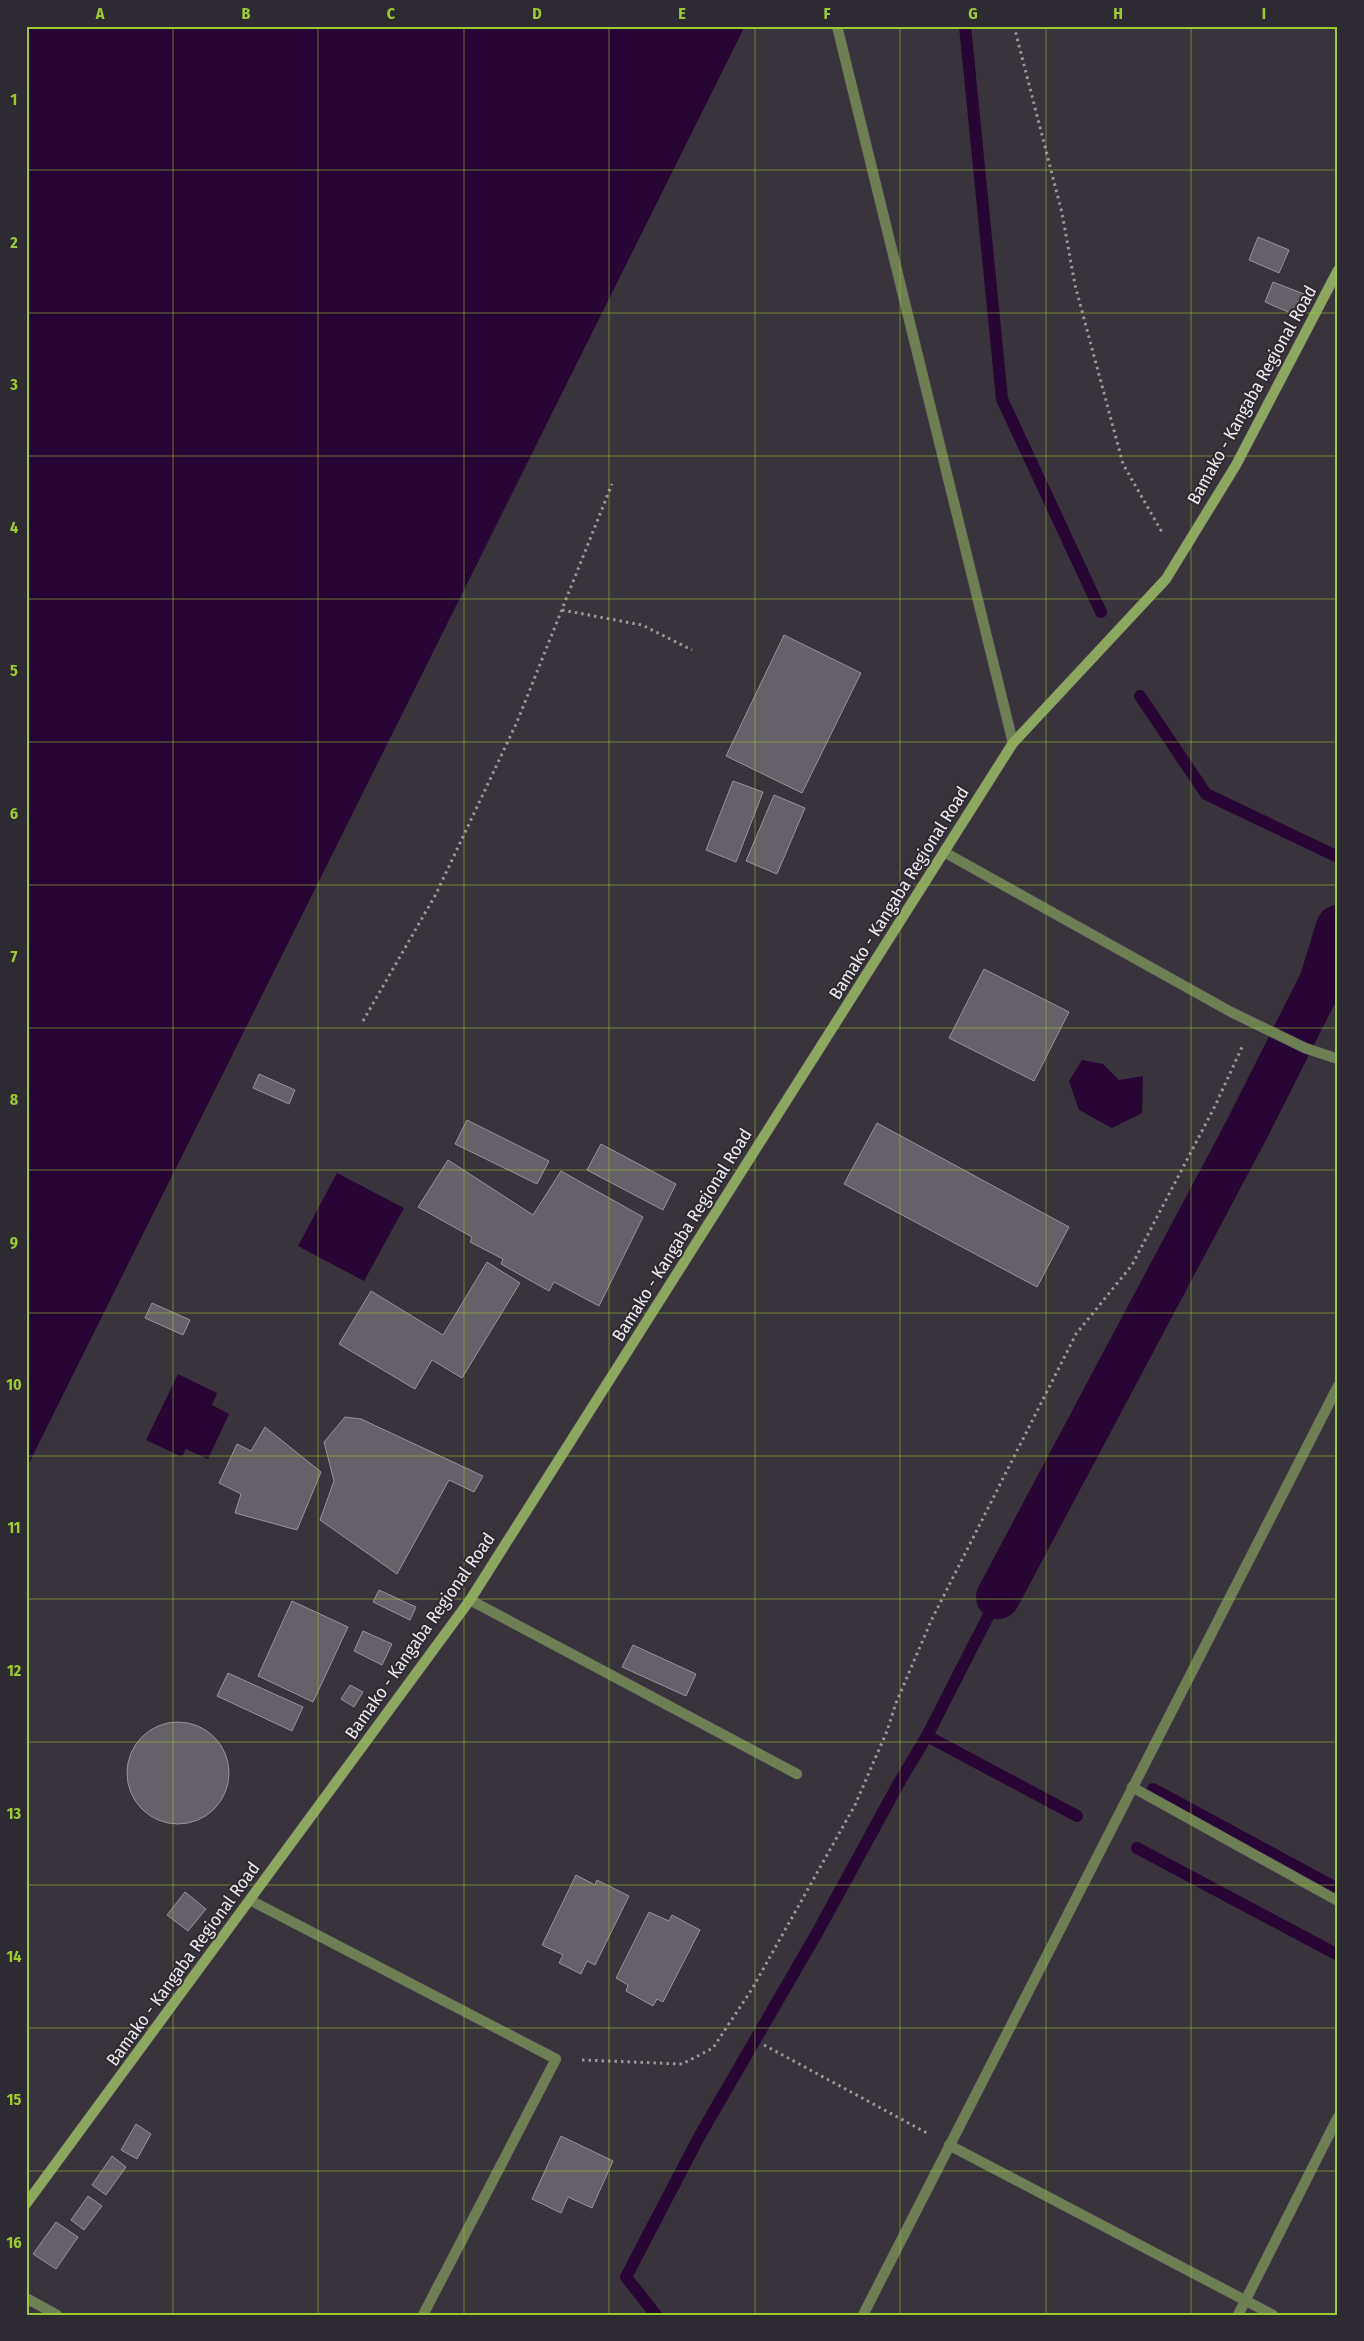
<svg xmlns="http://www.w3.org/2000/svg" width="1364" height="2341" font-family="'Fira Sans Condensed',sans-serif">
<style>
.water{fill:#270635}
.lines{fill:none;stroke-linecap:round;stroke-linejoin:round}
.stream{stroke:#270635;stroke-width:12}
.canal{stroke:#270635;stroke-width:44}
.building{fill:#666069;stroke:#98929b}
.street-casing{stroke:#565058;stroke-width:11}
.secondary-casing{stroke:#565058;stroke-width:11}
.path{stroke:#9b969d;stroke-width:3;stroke-dasharray:2.5 4;stroke-linecap:butt}
.street{stroke:#6e7f53;stroke-width:10}
.secondary{stroke:#8da760;stroke-width:10}
.grid{fill:none;stroke:#9cca31;stroke-width:1;stroke-opacity:0.55}
.labels{text-anchor:middle;stroke-width:4;stroke-linejoin:round;paint-order:stroke}
.street-label{font-size:18px;fill:#ece9ee;stroke:#2e2a31}
.neatline{fill:none;stroke:#9cca31;stroke-width:2}
.grid-label{font-size:16px;text-anchor:middle;font-weight:bold;fill:#9cca31}
</style>
<rect width="100%" height="100%" fill="#39333b"/>
<g class="water">
<polygon points="26,26 745,26 26,1469"/>
<polygon points="1082,1060 1103,1064 1119,1080 1143,1076 1142,1113 1112,1128 1079,1110 1069,1081"/>
<polygon points="337,1173 404,1208 364,1281 298,1246"/>
<polygon points="178,1374 217,1393 212,1405 229,1414 208,1459 186,1449 182,1457 146,1440"/>
</g>
<g class="lines">
<g class="stream">
<polyline points="965,26 1002,399 1101,612"/>
<polyline points="1140,696 1206,794 1338,857"/>
<polyline points="927,1736 1077,1816"/>
<polyline points="1153,1789 1338,1889"/>
<polyline points="1137,1848 1338,1955"/>
<polyline points="656,2315 626,2277 699,2137 817,1933 900,1781 927,1736 998,1597"/>
</g>
<polyline class="canal" points="998,1597 1247,1129 1321,982 1338,927"/>
</g>
<g class="building">
<polygon points="1258,237 1289,250 1279,273 1249,260"/>
<polygon points="1273,282 1304,294 1295,315 1265,302"/>
<polygon points="784,635 861,673 802,793 726,756"/>
<polygon points="733,781 763,792 736,862 706,850"/>
<polygon points="774,795 805,808 777,874 746,861"/>
<polygon points="984,969 1069,1012 1034,1081 949,1038"/>
<polygon points="259,1074 295,1090 289,1104 253,1088"/>
<polygon points="467,1120 549,1161 537,1184 455,1144"/>
<polygon points="877,1123 1069,1227 1037,1287 844,1184"/>
<polygon points="601,1144 676,1184 663,1210 587,1170"/>
<polygon points="448,1160 533,1215 561,1171 643,1217 599,1306 554,1282 549,1291 501,1264 503,1259 470,1242 472,1237 418,1207"/>
<polygon points="487,1262 520,1283 462,1378 432,1360 415,1389 339,1344 371,1291 443,1335"/>
<polygon points="152,1303 190,1320 183,1335 145,1318"/>
<polygon points="345,1417 361,1419 483,1476 474,1492 449,1480 397,1574 320,1520 334,1481 324,1442"/>
<polygon points="265,1427 321,1472 297,1530 235,1513 241,1494 219,1483 237,1444 251,1451"/>
<polygon points="379,1590 416,1607 410,1620 373,1602"/>
<polygon points="292,1601 348,1627 313,1702 258,1676"/>
<polygon points="363,1631 392,1644 382,1665 354,1651"/>
<polygon points="633,1645 696,1674 686,1696 622,1667"/>
<polygon points="228,1673 303,1707 292,1731 217,1696"/>
<polygon points="350,1685 363,1692 354,1707 341,1699"/>
<circle cx="178" cy="1773" r="51"/>
<polygon points="576,1875 595,1885 597,1880 629,1896 595,1965 587,1961 581,1974 559,1963 563,1955 542,1945"/>
<polygon points="185,1892 206,1909 188,1931 167,1915"/>
<polygon points="649,1912 669,1921 672,1915 700,1930 663,2002 657,1999 653,2006 626,1991 628,1985 616,1978"/>
<polygon points="136,2124 151,2134 137,2159 121,2150"/>
<polygon points="561,2136 613,2161 592,2208 568,2197 561,2213 532,2199"/>
<polygon points="112,2156 126,2167 106,2195 92,2185"/>
<polygon points="88,2196 102,2206 84,2230 71,2220"/>
<polygon points="56,2222 78,2237 56,2269 33,2254"/>
</g>
<g class="lines">
<defs>
<g id="street">
<polyline points="837,26 1013,743"/>
<polyline points="944,852 1231,1012 1305,1048 1338,1059"/>
<polyline points="470,1600 797,1774"/>
<polyline points="1132,1787 1338,1901"/>
<polyline points="250,1900 556,2059 423,2315"/>
<polyline points="949,2145 1273,2315"/>
<polyline points="26,2298 57,2315"/>
<polyline points="863,2315 1338,1386"/>
<polyline points="1238,2315 1338,2117"/>
</g>
<polyline id="secondary" points="26,2204 470,1600 1013,743 1166,579 1236,465 1338,270"/>
</defs>
<use href="#street" class="street-casing"/>
<use href="#secondary" class="secondary-casing"/>
<g class="path">
<polyline points="1014,26 1062,213 1075,285 1123,464 1163,534"/>
<polyline points="562,610 642,625 692,650"/>
<polyline points="363,1021 436,894 517,722 612,484"/>
<polyline points="764,2045 927,2133"/>
<polyline points="582,2060 682,2064 713,2048 752,1989 855,1805 887,1731 896,1703 931,1621 1076,1334 1132,1265 1215,1106 1242,1047"/>
</g>
<use href="#street" class="street"/>
<use href="#secondary" class="secondary"/>
</g>
<path class="grid" d="M173 26V2315M318 26V2315M464 26V2315M609 26V2315M755 26V2315M900 26V2315M1046 26V2315M1191 26V2315M26 170H1338M26 313H1338M26 456H1338M26 599H1338M26 742H1338M26 885H1338M26 1028H1338M26 1170H1338M26 1313H1338M26 1456H1338M26 1599H1338M26 1742H1338M26 1885H1338M26 2028H1338M26 2171H1338"/>
<g class="labels">
<g class="street-label">
<text transform="translate(1252 395) rotate(-61)" y="6">Bamako - Kangaba Regional Road</text>
<text transform="translate(899 893) rotate(-58)" y="6">Bamako - Kangaba Regional Road</text>
<text transform="translate(682 1235) rotate(-58)" y="6">Bamako - Kangaba Regional Road</text>
<text transform="translate(420 1636) rotate(-55)" y="6">Bamako - Kangaba Regional Road</text>
<text transform="translate(183 1964) rotate(-54)" y="6">Bamako - Kangaba Regional Road</text>
</g>
</g>
<rect width="1364" height="2341" fill="none" stroke="#2e2a31" stroke-width="55"/>
<rect x="28" y="28" width="1308" height="2286" class="neatline"/>
<g class="grid-label">
<text x="100" y="19">A</text>
<text x="246" y="19">B</text>
<text x="391" y="19">C</text>
<text x="537" y="19">D</text>
<text x="682" y="19">E</text>
<text x="827" y="19">F</text>
<text x="973" y="19">G</text>
<text x="1118" y="19">H</text>
<text x="1264" y="19">I</text>
<text x="14" y="105">1</text>
<text x="14" y="248">2</text>
<text x="14" y="390">3</text>
<text x="14" y="533">4</text>
<text x="14" y="676">5</text>
<text x="14" y="819">6</text>
<text x="14" y="962">7</text>
<text x="14" y="1105">8</text>
<text x="14" y="1248">9</text>
<text x="14" y="1390">10</text>
<text x="14" y="1533">11</text>
<text x="14" y="1676">12</text>
<text x="14" y="1819">13</text>
<text x="14" y="1962">14</text>
<text x="14" y="2105">15</text>
<text x="14" y="2248">16</text>
</g>
</svg>
